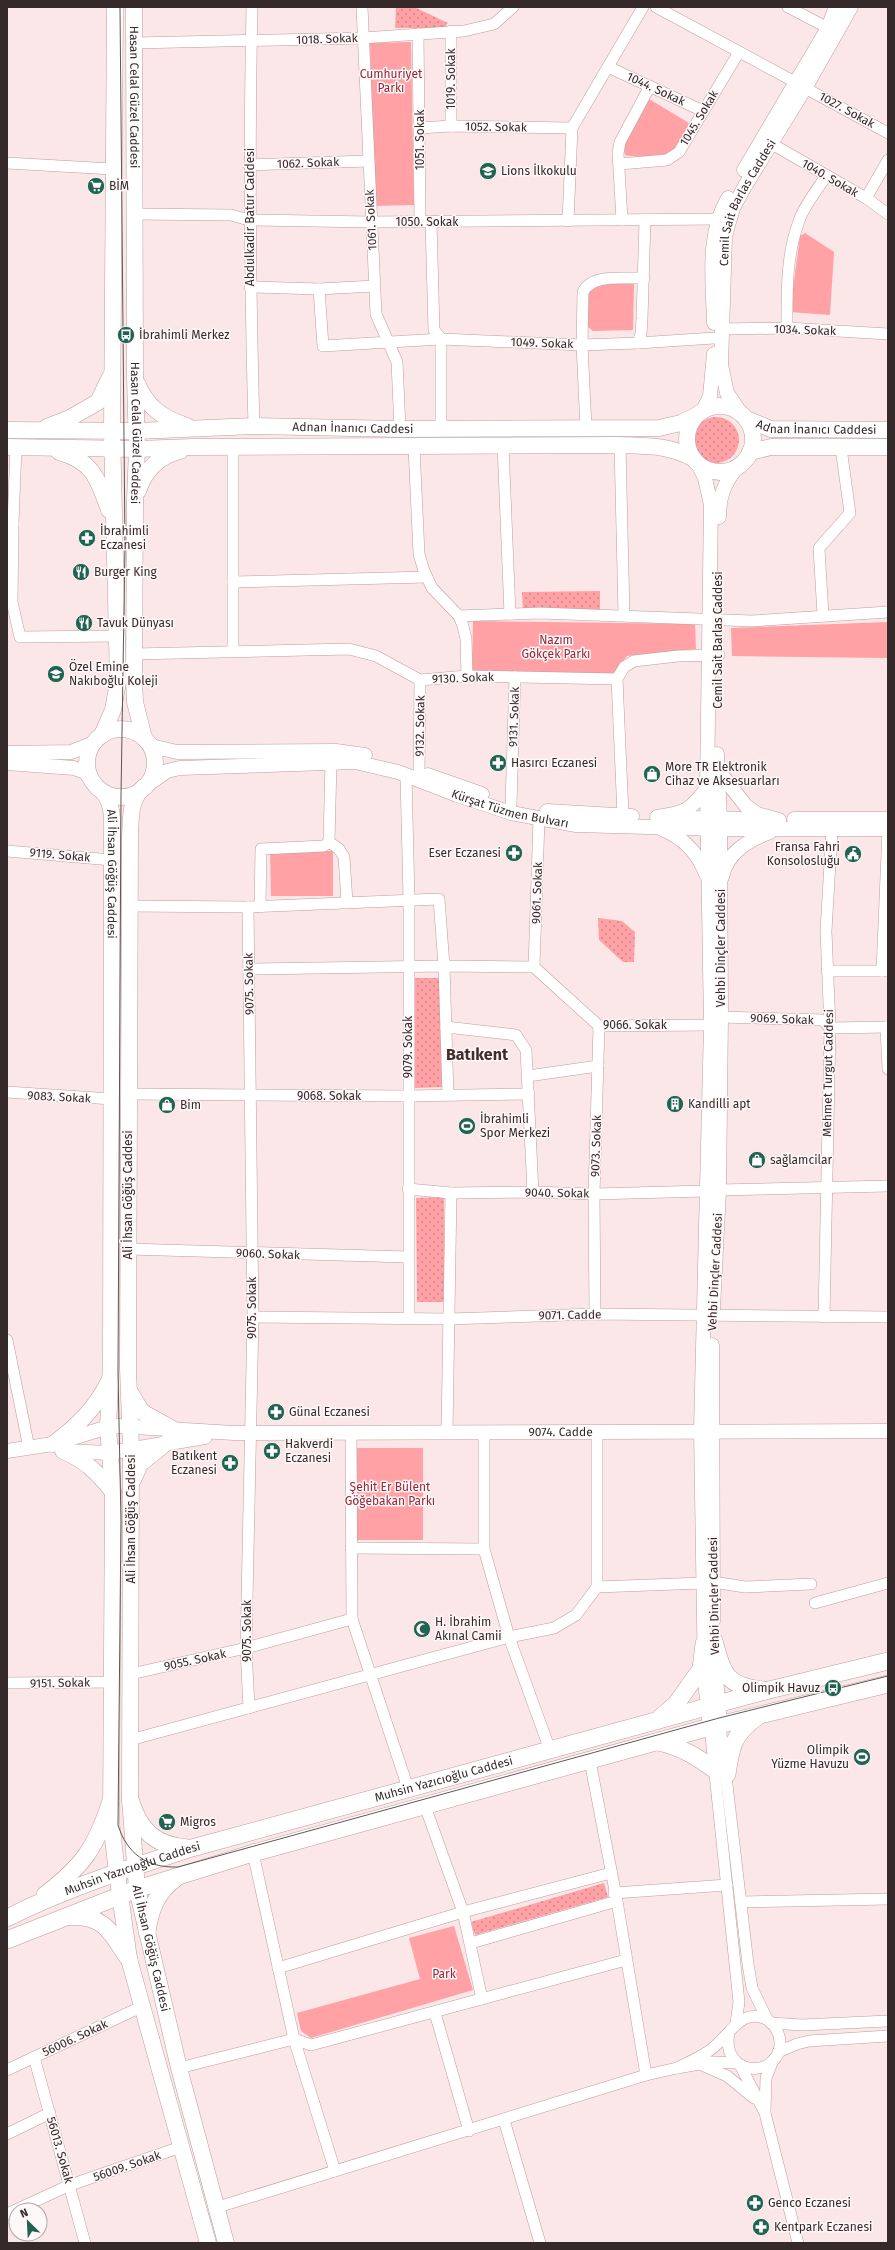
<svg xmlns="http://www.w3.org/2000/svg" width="895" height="2250" font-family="'Fira Sans',sans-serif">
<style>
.grass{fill:url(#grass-dots)}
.park{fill:#ffa1a5}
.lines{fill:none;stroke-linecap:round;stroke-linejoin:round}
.minor-casing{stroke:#bc9e9f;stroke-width:12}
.tertiary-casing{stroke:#bc9e9f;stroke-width:15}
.secondary-casing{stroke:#bc9e9f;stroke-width:17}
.primary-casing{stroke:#bc9e9f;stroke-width:18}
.minor{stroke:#fff;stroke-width:11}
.tertiary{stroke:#fff;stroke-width:14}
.secondary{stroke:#fff;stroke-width:16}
.primary{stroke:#fff;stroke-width:17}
.tram{stroke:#625455;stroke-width:1}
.labels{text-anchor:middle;stroke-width:3;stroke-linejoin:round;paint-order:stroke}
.street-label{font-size:12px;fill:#35292a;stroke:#fff8f8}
.park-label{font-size:12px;fill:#952536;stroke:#fff8f8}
.poi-label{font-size:12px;fill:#35292a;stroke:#fff8f8;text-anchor:start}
.district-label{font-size:16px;font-weight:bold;fill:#442c2d;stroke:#fff8f8}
</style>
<defs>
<pattern id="grass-dots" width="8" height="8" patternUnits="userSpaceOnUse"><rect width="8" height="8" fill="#ffa1a5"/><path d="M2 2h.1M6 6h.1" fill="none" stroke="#cf8387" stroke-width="1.8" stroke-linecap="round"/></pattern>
</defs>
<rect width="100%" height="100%" fill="#fbe7e8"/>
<g class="grass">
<polygon points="396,7 414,7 448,23 444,28 395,28"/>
<circle cx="716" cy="440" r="23"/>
<polygon points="600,591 600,610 523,612 522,592"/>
<polygon points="598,918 622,921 635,932 634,962 623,962 599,940"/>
<polygon points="412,978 439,978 442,1087 415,1088"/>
<polygon points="444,1197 444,1302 417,1302 416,1198"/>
<polygon points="604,1883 608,1897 475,1935 471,1922"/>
</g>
<g class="park">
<polygon points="411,42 414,205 374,206 370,43"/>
<path d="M649 99 689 123C685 131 682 141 676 148 670 157 635 158 625 155 620 142 642 112 649 99Z"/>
<polygon points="805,233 834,252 830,315 790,312 800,236"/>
<polygon points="634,283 633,330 593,331 588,327 586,292 599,284"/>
<polygon points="473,621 695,624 696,649 627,656 613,674 472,672"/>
<polygon points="888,622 888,658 732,656 731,628"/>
<polygon points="270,851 333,851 333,896 271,896"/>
<rect x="356" y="1448" width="67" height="92"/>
<polygon points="454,1926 473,1990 311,2038 301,2031 297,2013 420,1979 409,1938"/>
</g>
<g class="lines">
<defs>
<g id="minor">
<path d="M252 7C249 147 250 286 254 426"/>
<polyline points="362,7 376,314 397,362 400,429"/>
<polyline points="656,7 795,82"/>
<polyline points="788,7 828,28"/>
<polyline points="418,34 420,222"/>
<polyline points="134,43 363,38 464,31 494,24 513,7"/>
<polyline points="608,67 703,111"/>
<polyline points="805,88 888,133"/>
<polyline points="451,126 451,31"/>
<polyline points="420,128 451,126 572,128"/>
<polyline points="772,144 866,198 888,214"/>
<polyline points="7,163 112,169"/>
<polyline points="620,164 667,160 679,152 739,52"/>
<polyline points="249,165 368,161"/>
<polyline points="866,198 888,160"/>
<polyline points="135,214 231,215 249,220 370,222 720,219"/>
<polyline points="622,220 618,153 620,142 650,86"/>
<polyline points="568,221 572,128 643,7"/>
<polyline points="431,222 434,330 441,339 441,428"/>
<polyline points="250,287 319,289 374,286"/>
<polyline points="319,289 323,346 441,339 582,345 638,343 641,334 642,319 645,220"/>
<path d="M787 328C787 291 786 256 799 221 803 207 818 189 826 176"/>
<polyline points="723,329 787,328 888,334"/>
<polyline points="638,343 714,338"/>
<path d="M586 428 582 345 583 292C592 273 626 279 644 278"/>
<polyline points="620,445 624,615"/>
<polyline points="503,446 510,614"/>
<polyline points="233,447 233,582 427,577"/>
<polyline points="414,447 419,554 424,571 432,588 459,616 463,626 466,639 467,676"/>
<polyline points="7,524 13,524 16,447"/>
<polyline points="13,524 12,602 20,637 117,636"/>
<polyline points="823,615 819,548 850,513 841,448"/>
<polyline points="459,616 540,613 752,621 888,612"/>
<polyline points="233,650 233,582"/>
<polyline points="134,654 349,649 376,656 420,680 467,676 617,679 624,667 634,661 678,656 719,655"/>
<polyline points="617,679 623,815"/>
<polyline points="331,762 329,842 339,849 344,857 347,902"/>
<polyline points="419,772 420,680"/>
<polyline points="406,776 409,899 409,1318"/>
<polyline points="511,804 515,677"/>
<polyline points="7,851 112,860"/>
<polyline points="129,906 248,907 439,899 444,966 448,1095"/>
<polyline points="248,907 253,1317 246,1648 249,1708"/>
<polyline points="260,907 261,849 324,846 329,842"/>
<polyline points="534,967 599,1026 711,1025"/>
<polyline points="534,967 539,819"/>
<polyline points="249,969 444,966 534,967"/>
<polyline points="827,971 888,971"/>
<polyline points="882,971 888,829"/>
<polyline points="721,1017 823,1020 830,1028 888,1027"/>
<polyline points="446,1027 516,1035 526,1050 533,1192"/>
<polyline points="886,1027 888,1069"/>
<polyline points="528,1076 598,1066"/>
<polyline points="7,1092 112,1099"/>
<polyline points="129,1094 407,1096 529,1094"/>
<polyline points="408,1189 451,1193 533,1192 594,1194 706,1191"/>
<polyline points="719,1190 888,1186"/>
<polyline points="128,1249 408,1257"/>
<polyline points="595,1314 594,1194 599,1026"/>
<polyline points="253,1317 449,1319 595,1314 888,1317"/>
<polyline points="824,1317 830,1028 826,931 832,829"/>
<polyline points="7,1340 29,1448"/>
<polyline points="351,1432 352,1619 408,1788"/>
<polyline points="447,1432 451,1193"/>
<polyline points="484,1432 484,1549 509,1637 550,1750"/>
<polyline points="351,1548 484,1549"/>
<polyline points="713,1582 745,1587 811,1584"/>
<polyline points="597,1587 703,1583"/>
<polyline points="815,1603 888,1583"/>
<polyline points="131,1674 246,1648 352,1619"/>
<polyline points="7,1683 113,1682"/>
<polyline points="720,1725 748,1964 752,1988 767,2019"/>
<polyline points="710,1727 739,2002 736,2023"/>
<polyline points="130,1740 509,1637 554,1628 576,1615 597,1587 597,1432"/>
<polyline points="425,1806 463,1912 482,1999"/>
<polyline points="253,1853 294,2039 335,2171"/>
<polyline points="614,1893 727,1885"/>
<polyline points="741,1902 888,1899"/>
<polyline points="471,1943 617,1901"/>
<polyline points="278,1968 463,1912 611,1873"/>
<polyline points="435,2013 469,2131"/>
<polyline points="771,2023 802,2025 888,2021"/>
<path d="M729 2032C720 2080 783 2078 780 2041 779 2033 775 2025 768 2020 743 2006 730 2034 714 2047 704 2056 689 2062 677 2068L711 2062 737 2063"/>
<polyline points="778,2052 797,2044 809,2041 888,2036"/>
<polyline points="34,2057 85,2243"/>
<polyline points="702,2065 727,2076 754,2098"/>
<polyline points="740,2065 765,2113 798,2243"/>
<polyline points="179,2068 294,2039 311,2045 626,1960"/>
<polyline points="7,2070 143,2006"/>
<polyline points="646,2075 677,2068"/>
<polyline points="765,2111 766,2078 773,2060"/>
<polyline points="504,2120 540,2243"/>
<polyline points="7,2134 50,2113"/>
<polyline points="218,2207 646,2075 617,1901 590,1761"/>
<polyline points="7,2214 70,2185 181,2147"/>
</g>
<g id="tertiary">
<polyline points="744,170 828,28 836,7"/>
<path d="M714 323C713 283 706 235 728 198"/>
<polyline points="703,411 710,396 714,354"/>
<path id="s1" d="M742 415 727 393 721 365 725 236 733 208 745 186 805 88 851 7"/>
<polyline points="698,464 705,478 711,505 707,788 711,1025 701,1430 705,1681 710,1727"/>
<path d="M719 517C719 496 724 484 737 467"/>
<polyline points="151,746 177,752 336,751 365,755"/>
<polyline points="7,753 71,752 94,743"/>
<polyline points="7,763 74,768 85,772 95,785"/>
<polyline points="717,769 746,806 757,814 779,820"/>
<polyline points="428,775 482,794"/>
<path id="s2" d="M144 787 167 771 180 768 355 762 398 772 457 795 511 813 576 825 720 829H888"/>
<polyline points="547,811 632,816"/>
<path d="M657 817C685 813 690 811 707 788"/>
<polyline points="676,818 762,819"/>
<polyline points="794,819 888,819"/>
<path d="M662 829C682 837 698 853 706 874"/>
<path d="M722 877C727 852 749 840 770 832"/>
<polyline points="713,1309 719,1190 721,1017 720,819 717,754"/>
<polyline points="712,1345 713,1621"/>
<path id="s3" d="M7 1451 53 1444 108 1427 118 1426 234 1433 888 1431"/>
<polyline points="64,1451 109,1453 205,1437"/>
<polyline points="714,1653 720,1725"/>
</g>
<g id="secondary">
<path id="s4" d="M134 7 135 377 137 449 135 500 134 680 135 702 144 738"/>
<path d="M137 383C147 407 162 418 187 426"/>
<circle cx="720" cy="439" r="33"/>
<path id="s5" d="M746 419 771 429 888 430"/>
<polyline points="47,427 70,418 98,402 110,377"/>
<path id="s6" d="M7 430 137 431 254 426 400 429 659 428 681 423 697 415"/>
<path d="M7 447 137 449 194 447 620 445C646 446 671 445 694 459"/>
<path d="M59 452C93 461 98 479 109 510"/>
<polyline points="750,452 771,447 888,447"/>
<path d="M138 491C145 470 159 456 180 451"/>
<circle cx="121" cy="763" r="34"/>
<polyline points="102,735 113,710 118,682 112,431 115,7"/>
<path id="s7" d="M144 787C129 799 131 820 130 837L128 1368 131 1448 130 1799 137 1889 179 2068 226 2243"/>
<path id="s8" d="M103 792C114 805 112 822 112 838L111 1364 108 1427 113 1492 111 1821 117 1873 129 1959 208 2243"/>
<polyline points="130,1392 142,1412 171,1428"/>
<path d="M53 1444C77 1427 96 1408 109 1381"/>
<path d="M63 1451C85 1460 98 1473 113 1492"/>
<polyline points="133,1480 140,1464 166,1443"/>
</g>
<g id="primary">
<path d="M714 1641C723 1674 726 1686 763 1690"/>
<polyline points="660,1718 676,1704 701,1669 704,1644"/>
<path d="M658 1742C681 1747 696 1756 715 1770"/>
<path d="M727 1774C731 1747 733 1734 757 1717"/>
<path d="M130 1799C139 1830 155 1846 188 1848"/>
<path d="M45 1895C84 1865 96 1847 111 1801"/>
<path d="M71 1917C106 1915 111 1934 129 1959"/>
<path id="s9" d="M7 1918C66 1888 130 1868 192 1848L765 1691 888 1661"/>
<path d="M147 1932C150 1909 157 1892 176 1878"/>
<polyline points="7,1940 137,1889 253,1853 710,1727 888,1684"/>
</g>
</defs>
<use href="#minor" class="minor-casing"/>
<use href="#tertiary" class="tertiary-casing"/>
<use href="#secondary" class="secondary-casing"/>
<use href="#primary" class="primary-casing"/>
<use href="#minor" class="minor"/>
<use href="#tertiary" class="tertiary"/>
<use href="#secondary" class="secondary"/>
<use href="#primary" class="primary"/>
<path class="tram" d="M120 7 125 546 121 796 118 1373 121 1521 118 1825C127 1854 147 1868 178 1867L719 1718 888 1676"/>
</g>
<defs>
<symbol id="school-disc" viewBox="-11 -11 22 22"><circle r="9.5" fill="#216351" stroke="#fff8f8"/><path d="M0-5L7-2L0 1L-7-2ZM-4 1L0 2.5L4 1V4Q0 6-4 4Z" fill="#fff"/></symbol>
<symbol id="supermarket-disc" viewBox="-11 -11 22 22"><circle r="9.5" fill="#216351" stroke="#fff8f8"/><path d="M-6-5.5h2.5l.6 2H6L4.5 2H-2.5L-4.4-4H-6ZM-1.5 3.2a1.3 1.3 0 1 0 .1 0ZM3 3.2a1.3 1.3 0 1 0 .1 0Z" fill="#fff"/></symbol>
<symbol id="bus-disc" viewBox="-11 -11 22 22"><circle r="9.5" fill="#216351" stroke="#fff8f8"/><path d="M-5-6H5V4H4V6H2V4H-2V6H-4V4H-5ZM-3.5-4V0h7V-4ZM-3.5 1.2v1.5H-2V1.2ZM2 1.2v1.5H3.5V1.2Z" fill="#fff"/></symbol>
<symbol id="pharmacy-disc" viewBox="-11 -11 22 22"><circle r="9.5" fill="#216351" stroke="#fff8f8"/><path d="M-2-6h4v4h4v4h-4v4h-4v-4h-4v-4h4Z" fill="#fff"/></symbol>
<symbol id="restaurant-disc" viewBox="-11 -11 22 22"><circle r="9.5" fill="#216351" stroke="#fff8f8"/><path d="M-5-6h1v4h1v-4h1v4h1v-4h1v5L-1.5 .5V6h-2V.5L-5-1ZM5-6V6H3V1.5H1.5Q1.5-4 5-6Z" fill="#fff"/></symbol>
<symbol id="shop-disc" viewBox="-11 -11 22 22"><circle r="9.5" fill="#216351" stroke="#fff8f8"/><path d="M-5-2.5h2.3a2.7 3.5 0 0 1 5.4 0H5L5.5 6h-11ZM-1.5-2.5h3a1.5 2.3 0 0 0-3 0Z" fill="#fff"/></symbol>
<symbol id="civic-disc" viewBox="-11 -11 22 22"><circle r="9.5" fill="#216351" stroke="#fff8f8"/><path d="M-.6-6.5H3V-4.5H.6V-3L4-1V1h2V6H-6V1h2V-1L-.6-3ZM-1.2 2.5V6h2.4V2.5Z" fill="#fff"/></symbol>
<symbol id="building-disc" viewBox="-11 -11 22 22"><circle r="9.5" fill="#216351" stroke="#fff8f8"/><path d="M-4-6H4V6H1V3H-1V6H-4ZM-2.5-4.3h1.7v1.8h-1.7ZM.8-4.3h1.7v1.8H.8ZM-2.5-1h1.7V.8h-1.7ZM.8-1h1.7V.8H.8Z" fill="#fff"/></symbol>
<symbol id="stadium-disc" viewBox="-11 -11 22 22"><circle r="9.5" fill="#216351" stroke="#fff8f8"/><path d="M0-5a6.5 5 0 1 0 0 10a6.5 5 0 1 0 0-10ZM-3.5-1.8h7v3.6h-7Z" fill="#fff"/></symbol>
<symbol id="mosque-disc" viewBox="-11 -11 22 22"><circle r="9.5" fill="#216351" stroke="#fff8f8"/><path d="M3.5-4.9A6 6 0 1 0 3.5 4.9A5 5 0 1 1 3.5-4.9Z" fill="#fff"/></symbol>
</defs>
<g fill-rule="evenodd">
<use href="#school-disc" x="478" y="161" width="20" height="20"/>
<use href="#supermarket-disc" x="86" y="176" width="20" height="20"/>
<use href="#bus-disc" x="116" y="325" width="20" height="20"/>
<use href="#pharmacy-disc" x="77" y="528" width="20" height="20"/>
<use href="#restaurant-disc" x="71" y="562" width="20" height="20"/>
<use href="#restaurant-disc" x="74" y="613" width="20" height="20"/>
<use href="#school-disc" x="46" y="664" width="20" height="20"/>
<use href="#pharmacy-disc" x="488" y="753" width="20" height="20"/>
<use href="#shop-disc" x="642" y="764" width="20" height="20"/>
<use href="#pharmacy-disc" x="504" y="843" width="20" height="20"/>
<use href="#civic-disc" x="843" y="844" width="20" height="20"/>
<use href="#building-disc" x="665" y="1094" width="20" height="20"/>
<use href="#shop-disc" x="157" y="1095" width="20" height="20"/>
<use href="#stadium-disc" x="457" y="1116" width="20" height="20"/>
<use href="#shop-disc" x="747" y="1150" width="20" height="20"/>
<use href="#pharmacy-disc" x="266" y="1402" width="20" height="20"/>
<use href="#pharmacy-disc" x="262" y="1441" width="20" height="20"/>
<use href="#pharmacy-disc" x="220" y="1453" width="20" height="20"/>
<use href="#mosque-disc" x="412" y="1619" width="20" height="20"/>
<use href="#bus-disc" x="823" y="1678" width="20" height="20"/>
<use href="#stadium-disc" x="852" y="1747" width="20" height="20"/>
<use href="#supermarket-disc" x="157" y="1812" width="20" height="20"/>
<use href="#pharmacy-disc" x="745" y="2193" width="20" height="20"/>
<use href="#pharmacy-disc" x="751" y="2217" width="20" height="20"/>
</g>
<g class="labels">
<g class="street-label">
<text transform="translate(327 39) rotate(-2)" y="4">1018. Sokak</text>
<text transform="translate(451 79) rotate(-90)" y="4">1019. Sokak</text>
<text transform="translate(656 89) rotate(25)" y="4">1044. Sokak</text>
<text dy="4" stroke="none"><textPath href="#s4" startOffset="90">Hasan Celal Güzel Caddesi</textPath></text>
<text transform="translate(847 110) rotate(29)" y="4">1027. Sokak</text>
<text transform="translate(699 118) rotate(-59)" y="4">1045. Sokak</text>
<text transform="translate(496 127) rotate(1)" y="4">1052. Sokak</text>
<text transform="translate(420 140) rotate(-90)" y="4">1051. Sokak</text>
<text transform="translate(308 163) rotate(-2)" y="4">1062. Sokak</text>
<text transform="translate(830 178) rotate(30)" y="4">1040. Sokak</text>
<text dy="4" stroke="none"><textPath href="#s1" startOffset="223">Cemil Sait Barlas Caddesi</textPath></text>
<text transform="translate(250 217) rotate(-90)" y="4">Abdulkadir Batur Caddesi</text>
<text transform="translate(371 220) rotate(-93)" y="4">1061. Sokak</text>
<text x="427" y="226">1050. Sokak</text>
<text transform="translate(805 330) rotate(2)" y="4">1034. Sokak</text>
<text transform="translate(542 343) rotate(2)" y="4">1049. Sokak</text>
<text dy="4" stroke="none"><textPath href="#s5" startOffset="72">Adnan İnanıcı Caddesi</textPath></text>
<text dy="4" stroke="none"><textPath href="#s6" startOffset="346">Adnan İnanıcı Caddesi</textPath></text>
<text dy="4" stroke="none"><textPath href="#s4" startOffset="426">Hasan Celal Güzel Caddesi</textPath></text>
<text transform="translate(718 640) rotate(-90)" y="4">Cemil Sait Barlas Caddesi</text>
<text transform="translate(463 678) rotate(-2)" y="4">9130. Sokak</text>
<text transform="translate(514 717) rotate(-88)" y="4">9131. Sokak</text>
<text transform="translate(420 726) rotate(-89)" y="4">9132. Sokak</text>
<text dy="4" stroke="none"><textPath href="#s2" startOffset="379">Kürşat Tüzmen Bulvarı</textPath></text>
<text transform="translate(60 855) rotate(5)" y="4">9119. Sokak</text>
<text dy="4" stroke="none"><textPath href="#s8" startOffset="84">Ali İhsan Göğüş Caddesi</textPath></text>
<text transform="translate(537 893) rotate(-88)" y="4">9061. Sokak</text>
<text transform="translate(721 948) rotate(-90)" y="4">Vehbi Dinçler Caddesi</text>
<text transform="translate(249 984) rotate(-91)" y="4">9075. Sokak</text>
<text transform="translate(782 1019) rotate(2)" y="4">9069. Sokak</text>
<text x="635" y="1029">9066. Sokak</text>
<text transform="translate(408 1047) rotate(-90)" y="4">9079. Sokak</text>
<text transform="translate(828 1073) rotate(-89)" y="4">Mehmet Turgut Caddesi</text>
<text x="329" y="1100">9068. Sokak</text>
<text transform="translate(59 1097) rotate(3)" y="4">9083. Sokak</text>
<text transform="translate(596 1146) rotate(-88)" y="4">9073. Sokak</text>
<text transform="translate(557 1193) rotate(1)" y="4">9040. Sokak</text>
<text transform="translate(128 1195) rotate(-90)" y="4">Ali İhsan Göğüş Caddesi</text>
<text transform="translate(268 1254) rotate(2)" y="4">9060. Sokak</text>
<text transform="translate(715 1272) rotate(-87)" y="4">Vehbi Dinçler Caddesi</text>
<text transform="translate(252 1308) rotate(-90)" y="4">9075. Sokak</text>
<text transform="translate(570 1315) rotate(-1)" y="4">9071. Cadde</text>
<text dy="4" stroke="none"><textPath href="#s3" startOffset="557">9074. Cadde</textPath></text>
<text transform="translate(131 1519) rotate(-90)" y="4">Ali İhsan Göğüş Caddesi</text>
<text transform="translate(714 1596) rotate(-91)" y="4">Vehbi Dinçler Caddesi</text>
<text transform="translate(247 1631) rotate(-90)" y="4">9075. Sokak</text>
<text transform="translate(195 1660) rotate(-12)" y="4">9055. Sokak</text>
<text transform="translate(60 1683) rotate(-1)" y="4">9151. Sokak</text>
<text dy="4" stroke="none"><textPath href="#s9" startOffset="459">Muhsin Yazıcıoğlu Caddesi</textPath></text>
<text dy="4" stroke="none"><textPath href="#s9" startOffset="135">Muhsin Yazıcıoğlu Caddesi</textPath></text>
<text dy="4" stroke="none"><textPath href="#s7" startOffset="1167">Ali İhsan Göğüş Caddesi</textPath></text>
<text transform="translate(75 2038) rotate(-25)" y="4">56006. Sokak</text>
<text transform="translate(60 2150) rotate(74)" y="4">56013. Sokak</text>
<text transform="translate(127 2166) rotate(-19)" y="4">56009. Sokak</text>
</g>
<g class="park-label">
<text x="391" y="78">Cumhuriyet<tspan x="391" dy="14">Parkı</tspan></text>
<text x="556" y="644">Nazım<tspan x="556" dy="14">Gökçek Parkı</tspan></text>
<text x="390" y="1491">Şehit Er Bülent<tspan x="390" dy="14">Göğebakan Parkı</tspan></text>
<text x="444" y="1978">Park</text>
</g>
<g class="poi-label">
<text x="501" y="175">Lions İlkokulu</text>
<text x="109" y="190">BİM</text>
<text x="139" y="339">İbrahimli Merkez</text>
<text x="100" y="535">İbrahimli<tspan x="100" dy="14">Eczanesi</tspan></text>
<text x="94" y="576">Burger King</text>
<text x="97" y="627">Tavuk Dünyası</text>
<text x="69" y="671">Özel Emine<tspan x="69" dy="14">Nakıboğlu Koleji</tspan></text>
<text x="511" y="767">Hasırcı Eczanesi</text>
<text x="665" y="771">More TR Elektronik<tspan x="665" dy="14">Cihaz ve Aksesuarları</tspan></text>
<text x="840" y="851" text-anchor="end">Fransa Fahri<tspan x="840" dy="14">Konsolosluğu</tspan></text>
<text x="501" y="857" text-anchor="end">Eser Eczanesi</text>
<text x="688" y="1108">Kandilli apt</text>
<text x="180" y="1109">Bim</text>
<text x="480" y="1123">İbrahimli<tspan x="480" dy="14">Spor Merkezi</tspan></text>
<text x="770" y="1164">sağlamcilar</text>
<text x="289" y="1416">Günal Eczanesi</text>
<text x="285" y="1448">Hakverdi<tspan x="285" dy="14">Eczanesi</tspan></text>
<text x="217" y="1460" text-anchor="end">Batıkent<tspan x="217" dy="14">Eczanesi</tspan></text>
<text x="435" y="1626">H. İbrahim<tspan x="435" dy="14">Akınal Camii</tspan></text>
<text x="820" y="1692" text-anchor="end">Olimpik Havuz</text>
<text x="849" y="1754" text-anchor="end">Olimpik<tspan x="849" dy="14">Yüzme Havuzu</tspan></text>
<text x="180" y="1826">Migros</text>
<text x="768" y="2207">Genco Eczanesi</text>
<text x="774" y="2231">Kentpark Eczanesi</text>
</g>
<g class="district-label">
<text x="477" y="1060">Batıkent</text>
</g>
</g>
<rect width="895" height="2250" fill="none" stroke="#35292a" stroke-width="16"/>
<g transform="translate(28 2222) rotate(336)"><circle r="19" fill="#fff8f8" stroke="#aea5a6"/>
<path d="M0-3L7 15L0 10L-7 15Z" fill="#216351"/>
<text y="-6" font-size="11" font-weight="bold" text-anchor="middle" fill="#35292a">N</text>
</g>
</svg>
